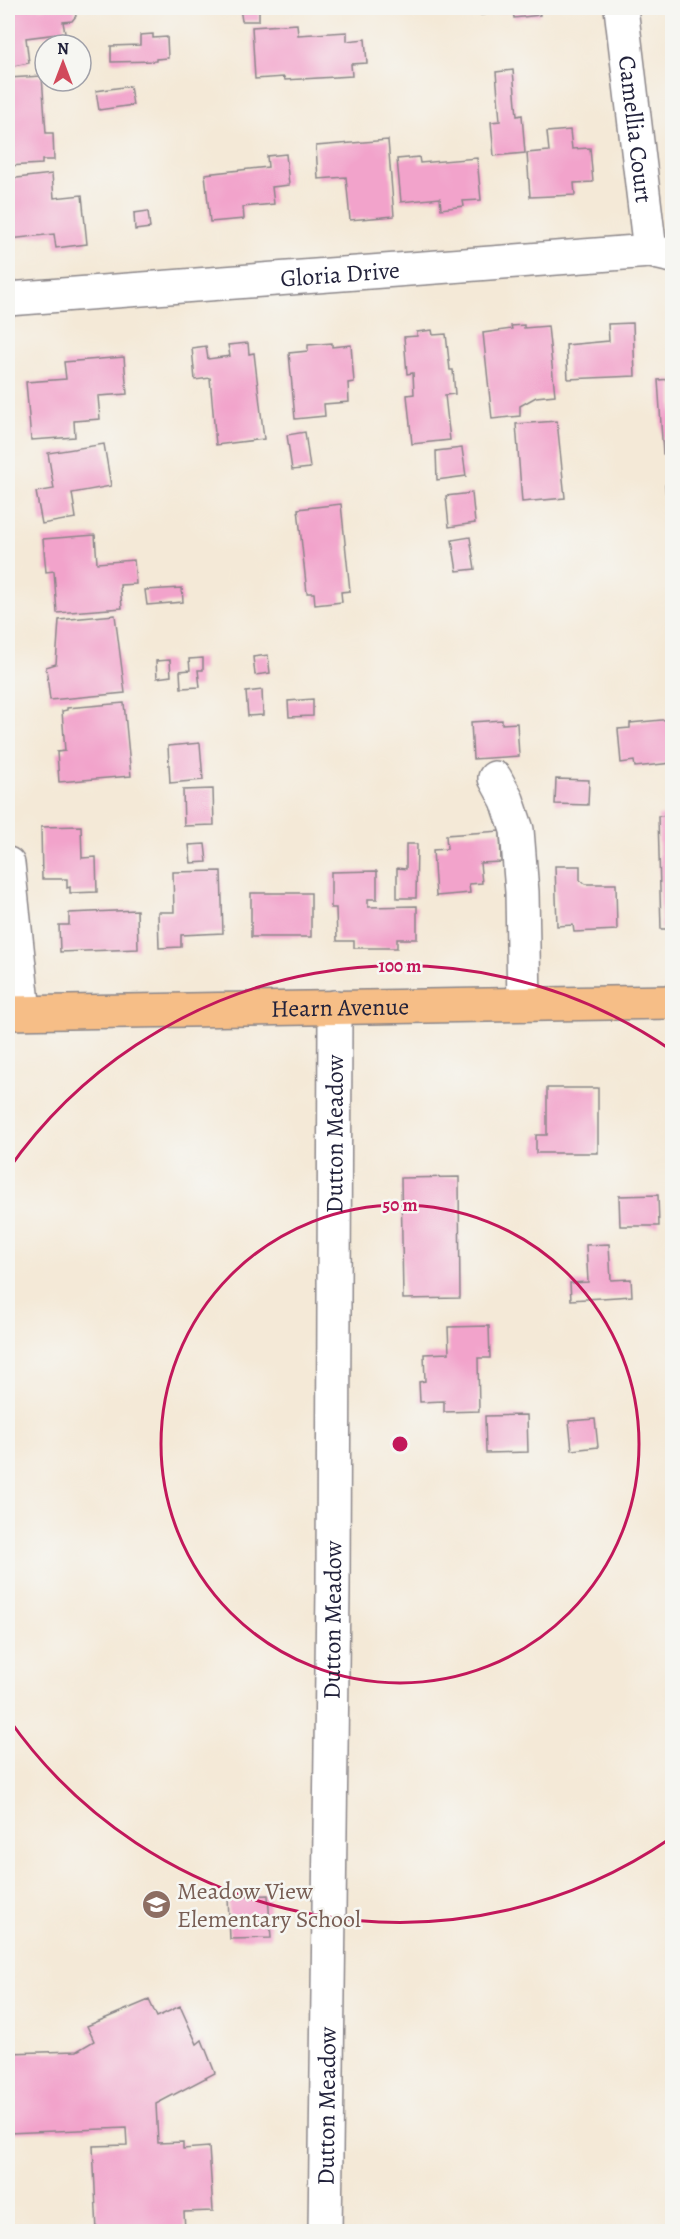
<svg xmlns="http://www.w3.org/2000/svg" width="680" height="2239" font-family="Alegreya,serif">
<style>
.building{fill:#f2a3cb}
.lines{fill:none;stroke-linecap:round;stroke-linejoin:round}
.minor-casing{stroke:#8b8689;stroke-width:36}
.major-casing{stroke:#8b8689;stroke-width:36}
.minor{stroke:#fff;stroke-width:33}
.major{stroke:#f6be87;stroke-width:33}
.ring{fill:none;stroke:#c2185b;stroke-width:3}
.labels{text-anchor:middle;stroke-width:5;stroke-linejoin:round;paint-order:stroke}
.street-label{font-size:24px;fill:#22223b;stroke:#f6f6f2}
.education-label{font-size:24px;fill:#785e54;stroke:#f6f6f2;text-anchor:start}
.centre{fill:#c2185b;stroke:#f6f6f2;stroke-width:3}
.ring-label{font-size:18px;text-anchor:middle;font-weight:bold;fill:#c2185b;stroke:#f6f6f2;stroke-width:5;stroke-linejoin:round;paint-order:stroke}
</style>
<rect width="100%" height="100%" fill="#f6f6f2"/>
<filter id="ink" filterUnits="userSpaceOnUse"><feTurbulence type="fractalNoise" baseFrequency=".0167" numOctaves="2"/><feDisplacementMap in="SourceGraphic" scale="12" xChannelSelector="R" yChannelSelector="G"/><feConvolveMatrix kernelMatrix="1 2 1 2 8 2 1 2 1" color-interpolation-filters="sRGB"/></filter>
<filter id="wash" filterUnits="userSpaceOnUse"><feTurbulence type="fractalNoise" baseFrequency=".008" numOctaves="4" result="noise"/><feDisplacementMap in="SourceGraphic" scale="24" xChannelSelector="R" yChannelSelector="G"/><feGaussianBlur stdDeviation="1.35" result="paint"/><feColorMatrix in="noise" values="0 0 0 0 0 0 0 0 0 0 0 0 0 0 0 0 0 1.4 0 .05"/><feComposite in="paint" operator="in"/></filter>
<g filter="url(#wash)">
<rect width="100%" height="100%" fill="#f4e9d7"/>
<g id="blocks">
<g class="building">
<polygon points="8,8 74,8 76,16 72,21 63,22 65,33 26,38 29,63 8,67"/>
<polygon points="240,8 259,8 259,21 242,21"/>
<polygon points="480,8 539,8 540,15 514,18 513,11 481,15"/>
<polygon points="297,24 298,35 347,32 347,41 365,39 367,63 351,64 352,76 285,80 284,77 255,79 252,27"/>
<polygon points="153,34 153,38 167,37 168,58 156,59 156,61 111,62 111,46 140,45 140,35"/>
<polygon points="513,70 517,116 522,115 525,153 494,156 491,122 500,121 496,72"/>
<polygon points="42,76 46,133 53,133 54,160 42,160 42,164 8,166 8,78"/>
<polygon points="130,86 133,105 99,110 96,91"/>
<polygon points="570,130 572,149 590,148 593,182 574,183 575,195 530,197 527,153 549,151 547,132"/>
<polygon points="388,140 394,216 350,220 346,177 318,179 316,146"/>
<polygon points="286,154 289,185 272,187 274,204 243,207 244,219 210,222 205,174 268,167 267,156"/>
<polygon points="419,157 420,163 477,158 481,200 463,201 464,206 441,209 440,198 401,202 397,159"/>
<polygon points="52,174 54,198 82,195 87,244 56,248 54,234 10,239 8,217 8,179"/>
<polygon points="148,211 150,228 135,230 134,213"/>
<polygon points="633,323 635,376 568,379 566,345 609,341 608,324"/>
<polygon points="524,325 524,328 548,326 555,395 536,397 520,406 520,416 492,419 483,333 512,329 511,326"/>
<polygon points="432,330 433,335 446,334 450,370 453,370 455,394 445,395 450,440 412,444 407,395 414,394 413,373 407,374 404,337 417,336 417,332"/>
<polygon points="248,343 249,354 254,353 264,439 216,445 210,378 195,380 192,348 206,346 208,359 230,356 228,345"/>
<polygon points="332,343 332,347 351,345 354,382 348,383 349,402 324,404 325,416 295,419 289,353 308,351 308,345"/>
<polygon points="124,357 127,394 98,396 100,419 74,421 75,437 31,440 26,382 66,379 64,362"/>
<polygon points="672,379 672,453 663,454 658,380"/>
<polygon points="557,421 565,498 522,502 516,424"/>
<polygon points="305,432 310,468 292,470 287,435"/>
<polygon points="104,444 111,486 72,493 76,518 42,524 36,492 54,489 48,453"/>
<polygon points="462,448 466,476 437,480 436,451"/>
<polygon points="672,484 672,523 668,523 665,485"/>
<polygon points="472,493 475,523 449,527 446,496"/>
<polygon points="341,504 350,591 341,592 342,602 315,605 314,593 307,593 298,509"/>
<polygon points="95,535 97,563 134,560 136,584 120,585 122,608 57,613 54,571 46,572 43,539"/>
<polygon points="470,537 475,569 457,571 452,540"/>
<polygon points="182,588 183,602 147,605 145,590"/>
<polygon points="115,615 125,693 50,700 46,667 56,664 59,620"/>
<polygon points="268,655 270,673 255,675 253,657"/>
<polygon points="203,658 203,670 198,670 200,687 181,688 180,671 190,670 189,659"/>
<polygon points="170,660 171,676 157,678 156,661"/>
<polygon points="262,690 263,715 248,716 246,692"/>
<polygon points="313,699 313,716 289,717 288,701"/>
<polygon points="124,703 131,776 59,782 57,752 65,751 62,711 67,710 67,708"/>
<polygon points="672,719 672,763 635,767 634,761 621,763 618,729 630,728 630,723"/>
<polygon points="502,720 502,724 517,723 519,756 473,759 471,722"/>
<polygon points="200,743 203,780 170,783 168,746"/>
<polygon points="556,779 589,780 588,805 555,804"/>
<polygon points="213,789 214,825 184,826 183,790"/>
<polygon points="672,815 672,929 661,929 658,816"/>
<polygon points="81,826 82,858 96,857 97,892 70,893 70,887 67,888 67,879 42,879 41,827"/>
<polygon points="500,831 501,862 480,863 482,883 469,884 470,893 436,896 433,850 447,849 446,835"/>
<polygon points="205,844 207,862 191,863 189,845"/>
<polygon points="406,844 417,844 416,898 397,898 397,868 406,869"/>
<polygon points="555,866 580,866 580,880 585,884 616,884 617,930 574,932 573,925 557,926"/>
<polygon points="221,871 223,933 181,935 181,947 159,948 158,912 174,912 173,872"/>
<polygon points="377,871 377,899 368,899 368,907 417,906 417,939 397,939 397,948 354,948 354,941 337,941 336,908 331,908 331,872"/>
<rect x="251" y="893" width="60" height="44"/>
<polygon points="137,910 138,949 60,952 59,925 69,925 69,913"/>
<polygon points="547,1088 598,1088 598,1153 536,1153 536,1135 547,1135"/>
<polygon points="459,1177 460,1298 403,1299 401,1178"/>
<polygon points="658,1195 659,1226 620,1226 619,1196"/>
<polygon points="609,1244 611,1280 631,1279 632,1296 571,1300 570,1283 588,1282 586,1245"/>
<polygon points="489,1326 490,1358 478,1358 479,1411 444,1412 444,1401 420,1402 419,1382 425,1381 424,1354 449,1353 448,1327"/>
<polygon points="527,1415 528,1452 486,1453 485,1416"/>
<polygon points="595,1419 598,1447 572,1450 569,1421"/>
<polygon points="268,1895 271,1938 230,1939 228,1897"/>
<polygon points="149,2000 157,2017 180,2006 197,2044 202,2040 215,2073 156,2104 158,2143 183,2142 183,2149 209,2147 213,2211 184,2212 185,2230 97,2232 93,2146 127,2145 126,2128 8,2133 8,2053 77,2051 94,2041 87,2026"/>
</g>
</g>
</g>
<g filter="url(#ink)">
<use href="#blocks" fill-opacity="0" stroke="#8b8689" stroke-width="1.5"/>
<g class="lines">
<defs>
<g id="minor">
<path id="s1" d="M621 8 650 251"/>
<path id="s2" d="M8 299 650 251 672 256"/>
<polyline points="495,778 507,800 517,830 522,892 524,1004"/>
<polyline points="8,864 24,1012"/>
<path id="s3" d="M325 2232 333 1589 335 1007"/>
</g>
<g id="major">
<path id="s4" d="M8 1013 672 1002"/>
</g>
</defs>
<use href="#minor" class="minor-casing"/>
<use href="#major" class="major-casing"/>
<use href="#minor" class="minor"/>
<use href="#major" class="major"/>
</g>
</g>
<g class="ring">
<circle cx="400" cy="1444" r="239"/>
<path d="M671 1838A478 478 0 0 1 8 1718M8 1170A478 478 0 0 1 671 1050"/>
</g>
<defs>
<symbol id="school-disc" viewBox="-11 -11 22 22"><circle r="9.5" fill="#8d6e63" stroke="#f6f6f2"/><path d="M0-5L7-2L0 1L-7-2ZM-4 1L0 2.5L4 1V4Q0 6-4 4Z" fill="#fff"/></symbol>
</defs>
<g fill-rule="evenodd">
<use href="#school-disc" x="140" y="1888" width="33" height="33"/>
</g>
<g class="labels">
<g class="street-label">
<text dy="8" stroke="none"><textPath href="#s1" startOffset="122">Camellia Court</textPath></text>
<text dy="8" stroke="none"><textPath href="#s2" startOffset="333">Gloria Drive</textPath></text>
<text dy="8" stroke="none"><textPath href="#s4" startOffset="332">Hearn Avenue</textPath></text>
<text dy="8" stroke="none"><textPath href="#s3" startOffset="1098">Dutton Meadow</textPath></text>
<text dy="8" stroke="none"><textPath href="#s3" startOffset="612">Dutton Meadow</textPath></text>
<text dy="8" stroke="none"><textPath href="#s3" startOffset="126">Dutton Meadow</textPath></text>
</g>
<g class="education-label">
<text x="177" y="1899">Meadow View<tspan x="177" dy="28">Elementary School</tspan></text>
</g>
</g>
<circle cx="400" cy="1444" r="9" class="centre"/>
<g class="ring-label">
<text x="400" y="972">100 m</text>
<text x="400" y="1211">50 m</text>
</g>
<rect width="680" height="2239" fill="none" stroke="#f6f6f2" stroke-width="30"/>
<g transform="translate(63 63)"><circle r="28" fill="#f6f6f2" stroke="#a1a1a9" stroke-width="1.5"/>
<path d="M0-4.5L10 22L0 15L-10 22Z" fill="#d1495b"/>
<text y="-9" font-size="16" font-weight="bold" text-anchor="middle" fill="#22223b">N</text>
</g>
</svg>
